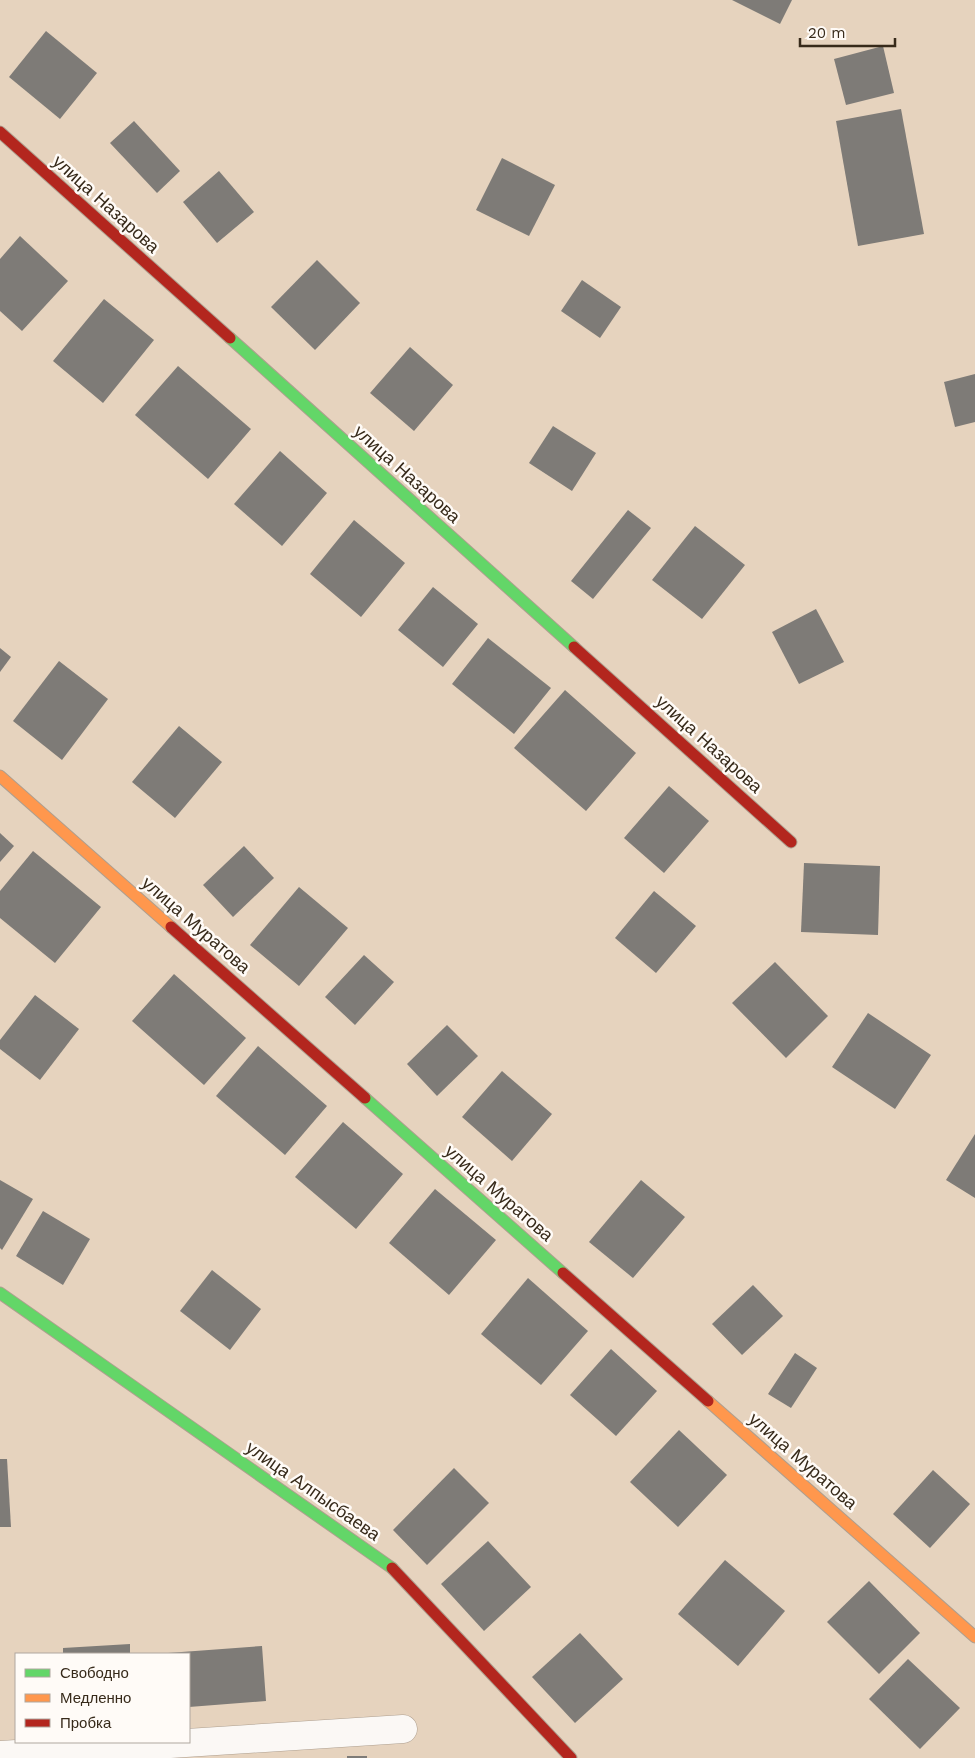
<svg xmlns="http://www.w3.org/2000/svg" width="975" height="1758" font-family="'Work Sans',sans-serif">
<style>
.building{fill:#7e7b77}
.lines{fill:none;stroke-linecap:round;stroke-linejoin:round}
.street-casing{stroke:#ae9f8f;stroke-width:29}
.fast-casing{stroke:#ae9f8f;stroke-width:13}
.slow-casing{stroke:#ae9f8f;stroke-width:13}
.jam-casing{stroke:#ae9f8f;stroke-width:13}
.street{stroke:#fbf8f5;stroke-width:28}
.fast{stroke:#63d668;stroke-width:11}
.slow{stroke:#ff974d;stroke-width:11}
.jam{stroke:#b3261e;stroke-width:11}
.labels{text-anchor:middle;stroke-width:5;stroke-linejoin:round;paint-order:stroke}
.street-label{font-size:18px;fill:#372a1a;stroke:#fffbf7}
</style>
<rect width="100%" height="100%" fill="#e6d3be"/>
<g class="building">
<polygon points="732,0 792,0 780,24"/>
<polygon points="46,31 97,73 60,119 9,77"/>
<polygon points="883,46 894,93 846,105 834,59"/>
<polygon points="901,109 924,234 858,246 836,121"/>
<polygon points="134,121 180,171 157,193 110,143"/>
<polygon points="502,158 555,185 529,236 476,210"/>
<polygon points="219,171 254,212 217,243 183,202"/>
<polygon points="20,236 68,281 22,331 0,311 0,259"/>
<polygon points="317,260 360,303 315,350 271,307"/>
<polygon points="582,280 621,307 600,338 561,311"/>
<polygon points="104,299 154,340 103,403 53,361"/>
<polygon points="410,347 453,385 414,431 370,393"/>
<polygon points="178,366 251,429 208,479 135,415"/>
<polygon points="975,374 975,422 955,427 944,382"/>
<polygon points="553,426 596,453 572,491 529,463"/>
<polygon points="280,451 327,493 282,546 234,504"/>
<polygon points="628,510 651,528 593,599 571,581"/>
<polygon points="354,520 405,563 361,617 310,574"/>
<polygon points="695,526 745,565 702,619 652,580"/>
<polygon points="433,587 478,624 443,667 398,630"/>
<polygon points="816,609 844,662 799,684 772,632"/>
<polygon points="488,638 551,688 514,734 452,684"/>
<polygon points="0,648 11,657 0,672"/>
<polygon points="59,661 108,699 62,760 13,721"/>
<polygon points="565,690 636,753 586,811 514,748"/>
<polygon points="179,726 222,762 175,818 132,782"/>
<polygon points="669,786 709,821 664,873 624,838"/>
<polygon points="0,833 14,846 0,862"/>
<polygon points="244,846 274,878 233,917 203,885"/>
<polygon points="33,851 101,907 55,963 0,918 0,891"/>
<polygon points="804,863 880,866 878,935 801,932"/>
<polygon points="299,887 348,928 299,986 250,945"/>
<polygon points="654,891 696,926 656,973 615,938"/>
<polygon points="364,955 394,982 355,1025 325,997"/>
<polygon points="775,962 828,1016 786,1058 732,1003"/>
<polygon points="174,974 246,1038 204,1085 132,1021"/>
<polygon points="35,995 79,1029 40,1080 0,1049 0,1040"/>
<polygon points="868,1013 931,1055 895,1109 832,1067"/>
<polygon points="447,1025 478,1056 437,1096 407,1064"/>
<polygon points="258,1046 327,1106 285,1155 216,1096"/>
<polygon points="502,1071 552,1114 512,1161 462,1117"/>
<polygon points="343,1122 403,1174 356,1229 295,1177"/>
<polygon points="975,1134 975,1198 946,1180"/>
<polygon points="0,1180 33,1199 2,1250 0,1248"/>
<polygon points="641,1180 685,1217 633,1278 589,1242"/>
<polygon points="435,1189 496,1240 449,1295 389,1243"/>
<polygon points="43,1211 90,1239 63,1285 16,1256"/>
<polygon points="212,1270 261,1309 230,1350 180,1311"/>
<polygon points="528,1278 588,1331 541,1385 481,1334"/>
<polygon points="753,1285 783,1316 742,1355 712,1324"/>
<polygon points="611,1349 657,1391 616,1436 570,1395"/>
<polygon points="795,1353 817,1368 791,1408 768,1394"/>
<polygon points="679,1430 727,1475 678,1527 630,1482"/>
<polygon points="0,1459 7,1459 11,1527 0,1527"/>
<polygon points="454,1468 489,1503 427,1565 393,1530"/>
<polygon points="933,1470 970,1504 930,1548 893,1514"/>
<polygon points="488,1541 531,1587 484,1631 441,1584"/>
<polygon points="725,1560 785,1611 738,1666 678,1614"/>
<polygon points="869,1581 920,1633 879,1674 827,1622"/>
<polygon points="580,1633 623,1679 575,1723 532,1677"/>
<polygon points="130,1644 130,1654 63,1654 63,1648"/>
<polygon points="262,1646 266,1701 189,1707 189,1654 168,1654 168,1653"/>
<polygon points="908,1659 960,1708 920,1749 869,1699"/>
<rect x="347" y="1756" width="20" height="2"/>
</g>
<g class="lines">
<defs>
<polyline id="street" points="0,1755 403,1729"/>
<g id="fast">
<polyline points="230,338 574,647"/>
<polyline points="365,1098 563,1273"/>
<polyline points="0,1293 392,1568"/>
</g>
<g id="slow">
<polyline points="0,776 171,927"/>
<polyline points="708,1401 975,1637"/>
</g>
<g id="jam">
<polyline points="0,132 230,338"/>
<polyline points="574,647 791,842"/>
<polyline points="171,927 365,1098"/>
<polyline points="563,1273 708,1401"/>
<polyline points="392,1568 571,1758"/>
</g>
</defs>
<use href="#street" class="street-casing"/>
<use href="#fast" class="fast-casing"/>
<use href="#slow" class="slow-casing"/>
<use href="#jam" class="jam-casing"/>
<use href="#street" class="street"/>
<use href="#fast" class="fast"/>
<use href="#slow" class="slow"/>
<use href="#jam" class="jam"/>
</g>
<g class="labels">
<g class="street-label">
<text transform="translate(106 204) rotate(42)" y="6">улица Назарова</text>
<text transform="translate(407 474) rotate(42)" y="6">улица Назарова</text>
<text transform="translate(709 744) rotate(42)" y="6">улица Назарова</text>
<text transform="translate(196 925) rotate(41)" y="6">улица Муратова</text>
<text transform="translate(499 1193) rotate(41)" y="6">улица Муратова</text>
<text transform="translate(803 1461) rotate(41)" y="6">улица Муратова</text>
<text transform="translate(313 1491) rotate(35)" y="6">улица Алпысбаева</text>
</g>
</g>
<rect x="15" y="1653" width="175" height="90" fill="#fffbf7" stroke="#afa79f"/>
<rect x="25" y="1669" width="25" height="8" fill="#63d668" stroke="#afa79f"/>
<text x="60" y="1678" font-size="15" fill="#372a1a">Свободно</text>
<rect x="25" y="1694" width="25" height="8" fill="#ff974d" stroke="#afa79f"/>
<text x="60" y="1703" font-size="15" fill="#372a1a">Медленно</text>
<rect x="25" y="1719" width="25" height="8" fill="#b3261e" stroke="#afa79f"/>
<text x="60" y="1728" font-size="15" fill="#372a1a">Пробка</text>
<path d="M800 38v8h95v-8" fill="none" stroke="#372a1a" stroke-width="2.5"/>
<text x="808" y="38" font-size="15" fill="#372a1a" stroke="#fffbf7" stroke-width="4" paint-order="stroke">20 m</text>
</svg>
